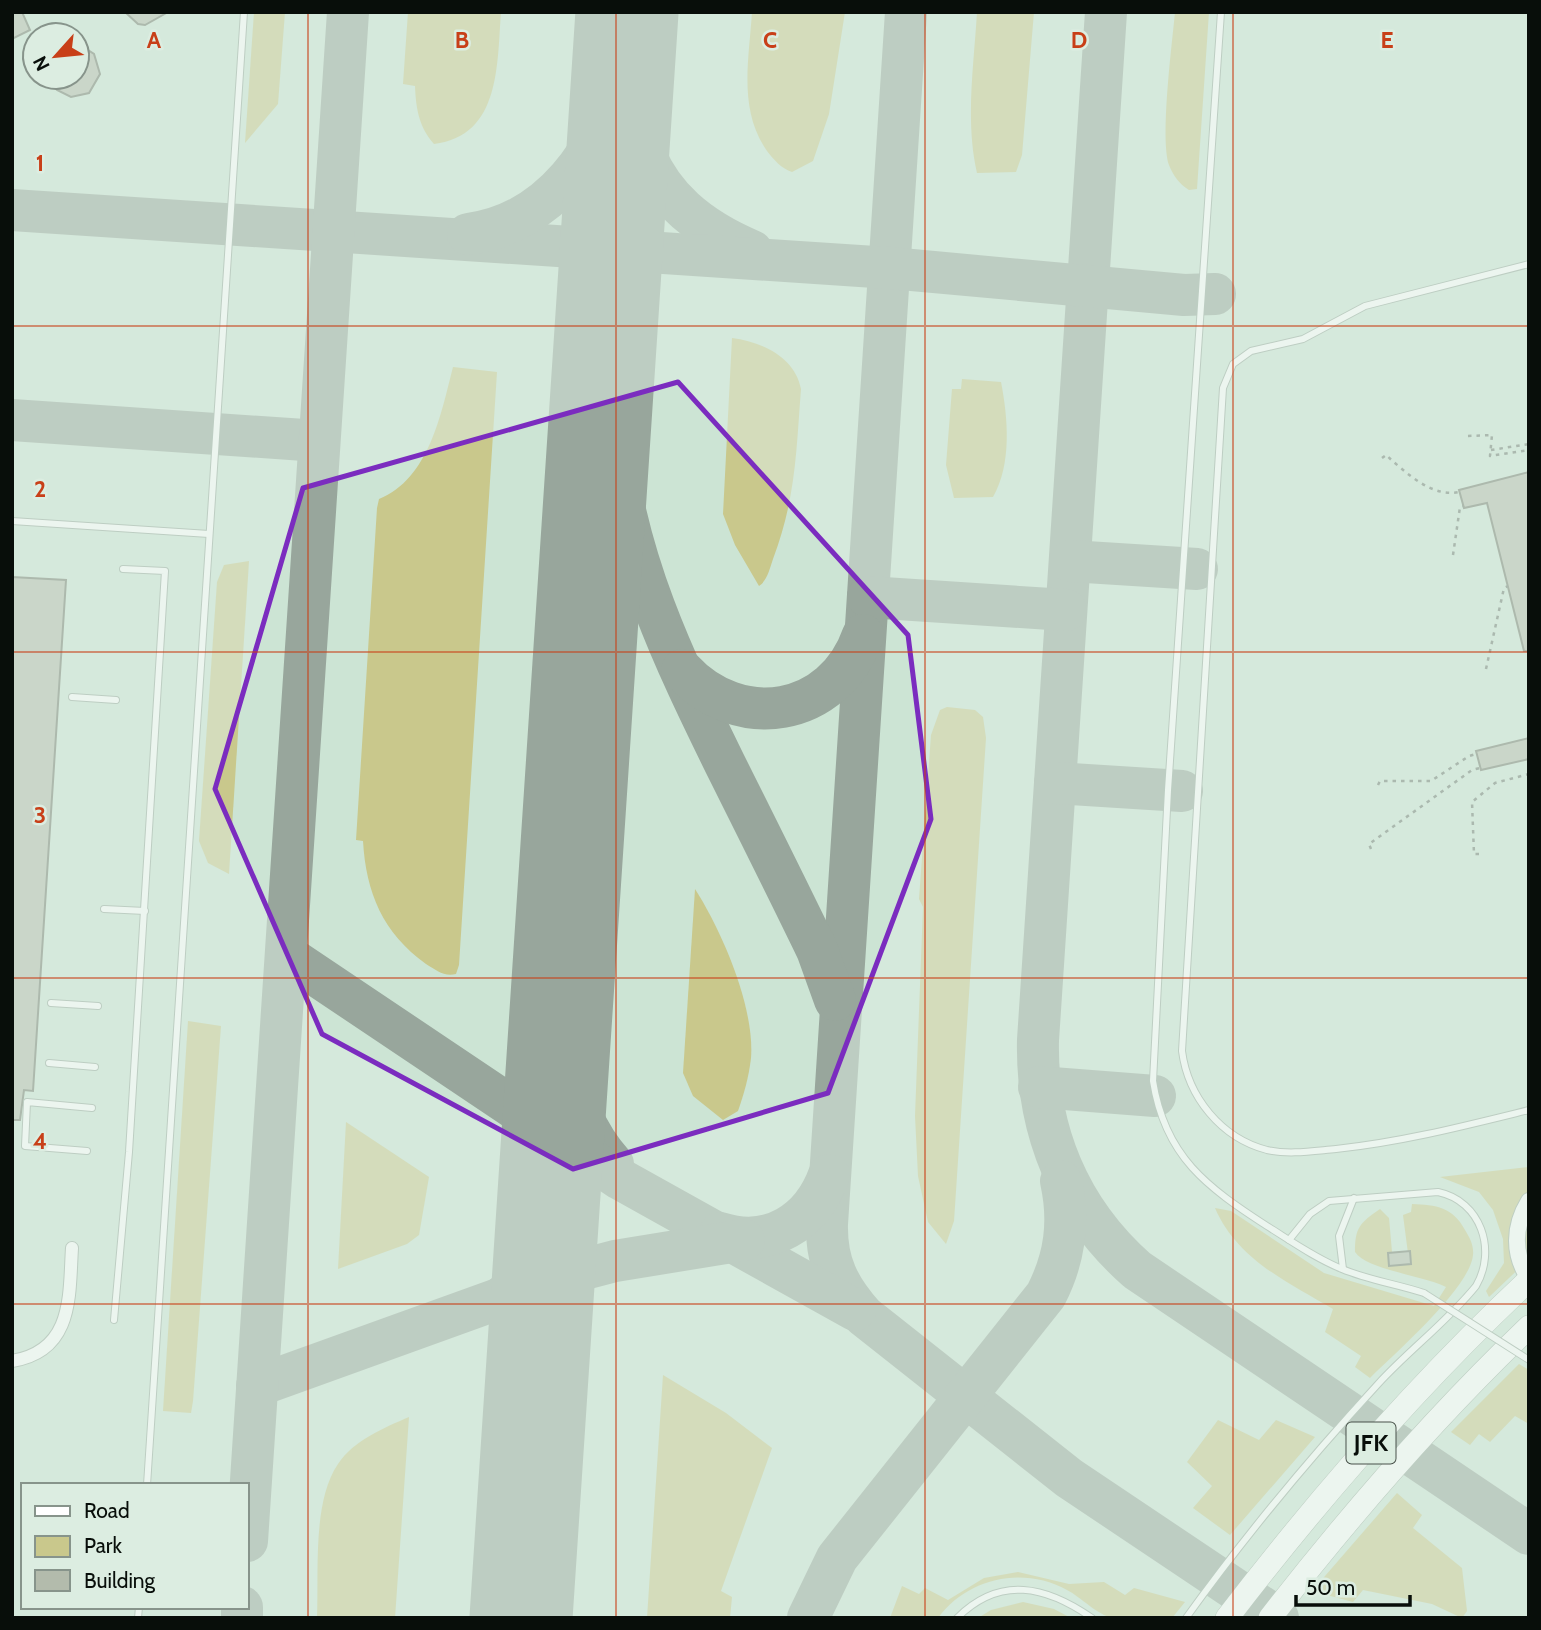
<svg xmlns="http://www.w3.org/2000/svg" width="1541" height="1630" font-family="Cabin,sans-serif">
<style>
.built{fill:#cce4d4;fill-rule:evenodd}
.green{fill:#c9c88c}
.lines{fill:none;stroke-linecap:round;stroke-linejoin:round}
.taxiway{stroke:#98a69c;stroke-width:42}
.runway{stroke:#98a69c;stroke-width:103}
.building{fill:#b3bbac;stroke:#737b6d;stroke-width:2}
.service-casing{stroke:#98a89d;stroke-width:8}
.minor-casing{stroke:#98a89d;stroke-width:14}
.tertiary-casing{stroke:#98a89d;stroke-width:18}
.motorway-casing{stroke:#98a89d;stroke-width:24}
.path{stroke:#6f7a72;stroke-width:2.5;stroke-dasharray:3.5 5;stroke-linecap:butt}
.service{stroke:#fff;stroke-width:6}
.minor{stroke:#fff;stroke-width:12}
.tertiary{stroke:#fff;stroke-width:16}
.motorway{stroke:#fff;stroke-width:23}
.service-bridge-casing{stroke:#98a89d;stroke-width:8;stroke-linecap:butt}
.service-bridge{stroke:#fff;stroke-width:6}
.marked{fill:none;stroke:#7b2cbf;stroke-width:5;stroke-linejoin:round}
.grid{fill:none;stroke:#c83f18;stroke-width:2;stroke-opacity:0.55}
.labels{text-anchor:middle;stroke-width:5;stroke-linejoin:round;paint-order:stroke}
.shield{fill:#dcede1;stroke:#48514a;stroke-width:2}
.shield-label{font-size:24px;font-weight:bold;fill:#080e0a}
.grid-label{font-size:23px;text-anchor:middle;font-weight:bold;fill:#c83f18;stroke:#dcede1;stroke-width:5;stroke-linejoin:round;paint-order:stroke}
</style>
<rect width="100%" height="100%" fill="#dcede1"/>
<path class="built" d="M12 12H1529V1618H12ZM35 35H77V77H35ZM23 1485H247V1607H23Z"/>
<g class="green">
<polygon points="254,12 285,12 278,104 245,143"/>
<path d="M408 12H501C497 63 501 136 434 144 419 127 416 109 415 86L403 84Z"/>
<path d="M752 12H845L829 114 813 161 792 172C782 169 773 159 767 151 738 109 749 61 752 12Z"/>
<path d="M977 12H1034L1022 155 1016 172 977 173C965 121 974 65 977 12Z"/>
<path d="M1175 12H1209L1197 189 1189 190C1179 184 1173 175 1169 165 1160 137 1172 45 1175 12Z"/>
<path d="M732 338C762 342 795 357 801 389 796 452 796 498 773 559 770 568 767 581 759 586L735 545 723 514Z"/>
<path d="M453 367 497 372 459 965 456 974C444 977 436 970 426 964 383 933 366 893 363 841L356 840 377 508 379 499C429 479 441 414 453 367Z"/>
<path d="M962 379 1001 382C1008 418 1012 464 993 497L954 498 946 465 952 389H961Z"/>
<polygon points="249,561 229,874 208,863 199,841 217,582 224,565"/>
<polygon points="947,707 975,710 983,717 986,738 954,1221 946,1244 928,1222 918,1176 915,1116 923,907 919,899 931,735 940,710"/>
<path d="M695 889C722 931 755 1008 751 1058 749 1076 744 1094 738 1111L723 1120 693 1096 683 1073Z"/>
<polygon points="188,1021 221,1026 193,1401 191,1413 163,1411"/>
<polygon points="346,1122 429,1177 419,1235 407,1244 338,1269"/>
<polygon points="1529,1167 1529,1259 1489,1297 1486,1291 1504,1263 1503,1239 1493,1210 1479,1192 1440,1177"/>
<path d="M1412 1204C1436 1205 1453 1207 1465 1230 1470 1238 1474 1246 1473 1255 1470 1288 1395 1353 1370 1378L1355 1367 1361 1356 1325 1332 1333 1309C1287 1282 1237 1259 1215 1208L1231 1211 1324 1273 1434 1306 1446 1287C1422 1275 1367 1270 1355 1252 1355 1227 1360 1223 1380 1209L1389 1218 1393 1263 1409 1261 1403 1215 1411 1212Z"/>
<polygon points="1519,1364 1529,1370 1529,1424 1515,1416 1490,1442 1479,1434 1470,1445 1451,1432"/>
<polygon points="663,1375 726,1413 772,1448 721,1591 732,1597 730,1618 647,1618"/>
<path d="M409 1417 395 1618H317C319 1573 312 1502 338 1464 354 1440 384 1428 409 1417Z"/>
<polygon points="1218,1420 1259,1440 1276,1420 1315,1437 1230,1535 1193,1508 1212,1486 1187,1462"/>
<polygon points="1397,1493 1422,1515 1413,1528 1462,1568 1467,1611 1462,1618 1432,1604 1363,1590 1353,1602 1312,1591"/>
<path d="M1018 1572 1069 1584 1104 1582 1125 1595 1134 1588 1185 1602 1172 1618C1153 1618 1131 1621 1113 1618 1097 1615 1081 1597 1067 1590 1024 1566 968 1577 938 1618H890L902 1586 919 1594 925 1588 948 1600 984 1578Z"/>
<polygon points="1023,1602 1054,1609 1071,1618 978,1618 991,1610"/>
</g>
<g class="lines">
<g class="taxiway">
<path d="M630 12C623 125 638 203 752 251"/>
<path d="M906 12 827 1224C826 1263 839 1288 864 1316L1069 1478 1278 1618"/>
<path d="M1106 12 1038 1040C1036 1130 1069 1210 1137 1270L1529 1534"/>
<path d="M620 180C614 266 603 354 613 440 626 560 673 658 725 764 756 826 787 888 817 950L835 1000"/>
<polyline points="12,210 890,268 1184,295 1215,294"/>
<path d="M468 234C549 224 606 148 618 72"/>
<polyline points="12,420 319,441"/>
<polyline points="1070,561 1197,569"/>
<polyline points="868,597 1066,610"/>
<path d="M682 670C739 732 834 718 863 635"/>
<polyline points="1055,783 1182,791"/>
<path d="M572 888C567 984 543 1086 613 1164"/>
<polyline points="286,955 620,1179 855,1310"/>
<polyline points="1039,1087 1155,1096"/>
<path d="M720 1233C770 1249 812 1222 829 1175"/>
<path d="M503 1296C521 1284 533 1270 541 1250L551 1114"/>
<polyline points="257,1386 573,1272 615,1261 744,1240"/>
<polyline points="247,1541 348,12"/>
<polyline points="242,1618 242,1607"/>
<path d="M808 1618 837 1558 1046 1295C1065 1258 1070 1222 1061 1181"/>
</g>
<polyline class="runway" points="521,1618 627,12"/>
</g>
<g class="building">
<polygon points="12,12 22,12 30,30 12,39"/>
<polygon points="125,12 168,12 145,25 138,24"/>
<polygon points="77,43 94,54 100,74 89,93 71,97 57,90 46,77 77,77"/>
<polygon points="1529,472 1529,651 1524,651 1487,503 1464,508 1459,490"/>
<polygon points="12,577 66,580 33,1091 24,1090 20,1120 12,1120"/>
<polygon points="1529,738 1529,759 1481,770 1476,751"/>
<polygon points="1410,1251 1411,1264 1389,1266 1388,1253"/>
</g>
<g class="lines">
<defs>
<g id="service">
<path d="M1221 12 1168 790 1153 1081C1165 1157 1207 1187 1267 1226 1291 1241 1315 1258 1342 1269 1368 1280 1397 1284 1424 1293"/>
<path d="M1529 264 1365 306 1303 339 1251 351 1233 364 1223 388 1182 1051C1188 1097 1221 1138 1267 1150 1289 1155 1313 1151 1336 1149 1402 1142 1464 1126 1529 1110"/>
<polyline points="12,521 209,534"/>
<polyline points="72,697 116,700"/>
<polyline points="104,909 145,911"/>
<polyline points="51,1003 98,1006"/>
<polyline points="49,1063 95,1067"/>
<polyline points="87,1151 25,1146 27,1102 92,1108"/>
<polyline points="1343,1269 1339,1236 1354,1198"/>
<polyline points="114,1320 129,1152 165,571 123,569"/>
<polyline points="147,1485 244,12"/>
<polyline points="138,1618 139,1607"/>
<path d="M957 1618C1000 1575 1046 1586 1092 1618"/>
<path d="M1186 1618C1245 1536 1310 1458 1378 1384 1409 1350 1447 1322 1476 1286 1497 1250 1481 1201 1438 1192L1329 1201 1310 1214 1289 1240"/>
</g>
<path id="minor" d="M12 1361C74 1351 69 1295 72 1248"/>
<path id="tertiary" d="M1529 1201C1513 1227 1513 1254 1529 1279"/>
<g id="motorway">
<path d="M1227 1618C1319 1498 1419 1383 1529 1280"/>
<path d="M1270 1618C1350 1515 1435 1417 1529 1327"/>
</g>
</defs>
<use href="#service" class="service-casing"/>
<use href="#minor" class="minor-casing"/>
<use href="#tertiary" class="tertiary-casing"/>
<use href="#motorway" class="motorway-casing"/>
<g class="path">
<polyline points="1468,436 1492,435 1490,456 1529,450"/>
<polyline points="1491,450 1529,444"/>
<path d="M1382 458 1386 455C1405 472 1432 498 1459 492"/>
<polyline points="1453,555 1460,507 1463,506"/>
<polyline points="1486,669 1504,588 1508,586"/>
<polyline points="1378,785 1380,781 1431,781 1469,756 1476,754"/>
<polyline points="1371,849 1369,844 1472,770 1480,768"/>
<polyline points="1479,854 1474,854 1472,802 1495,783 1529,774"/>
</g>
<use href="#service" class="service"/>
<use href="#minor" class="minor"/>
<use href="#tertiary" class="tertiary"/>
<use href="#motorway" class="motorway"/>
<defs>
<polyline id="service-bridge" points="1424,1293 1529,1360"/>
</defs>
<use href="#service-bridge" class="service-bridge-casing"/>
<use href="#service-bridge" class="service-bridge"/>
</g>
<path d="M0 0H1541V1630H0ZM678 382 908 635 931 819 828 1093 573 1169 322 1034 215 789 303 488Z" fill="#dcede1" fill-opacity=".55" fill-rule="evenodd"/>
<path class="marked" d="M678 382 908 635 931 819 828 1093 573 1169 322 1034 215 789 303 488Z"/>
<path class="grid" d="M308 12V1618M616 12V1618M925 12V1618M1233 12V1618M12 326H1529M12 652H1529M12 978H1529M12 1304H1529"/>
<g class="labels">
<rect class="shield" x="1346.5" y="1422.5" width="49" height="41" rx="5"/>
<g class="shield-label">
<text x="1371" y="1451">JFK</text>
</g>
</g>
<g class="grid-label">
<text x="154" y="48">A</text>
<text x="462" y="48">B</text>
<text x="770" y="48">C</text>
<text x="1079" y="48">D</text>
<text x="1387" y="48">E</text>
<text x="40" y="171">1</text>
<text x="40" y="497">2</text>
<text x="40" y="823">3</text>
<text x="40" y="1149">4</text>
</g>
<rect width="1541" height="1630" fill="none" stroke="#080e0a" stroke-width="28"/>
<rect x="21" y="1483" width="228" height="126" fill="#dcede1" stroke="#87948b" stroke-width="2"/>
<rect x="35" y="1506" width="35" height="10" fill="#ffffff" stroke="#87948b" stroke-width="2"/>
<text x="84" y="1518" font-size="21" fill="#080e0a">Road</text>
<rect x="35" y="1536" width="35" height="21" fill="#c9c88c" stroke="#87948b" stroke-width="2"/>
<text x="84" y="1553" font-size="21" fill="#080e0a">Park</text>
<rect x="35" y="1570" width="35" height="21" fill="#b3bbac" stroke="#87948b" stroke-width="2"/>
<text x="84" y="1588" font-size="21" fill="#080e0a">Building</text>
<g transform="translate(56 56) rotate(243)"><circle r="33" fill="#dcede1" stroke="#87948b" stroke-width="2"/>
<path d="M0-5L12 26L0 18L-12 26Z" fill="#c83f18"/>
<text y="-10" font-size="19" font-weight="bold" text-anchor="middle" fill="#080e0a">N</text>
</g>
<path d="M1296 1595v10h114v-10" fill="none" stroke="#080e0a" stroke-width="3.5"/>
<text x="1306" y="1595" font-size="21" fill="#080e0a" stroke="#dcede1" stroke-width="5" paint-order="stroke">50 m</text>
</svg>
